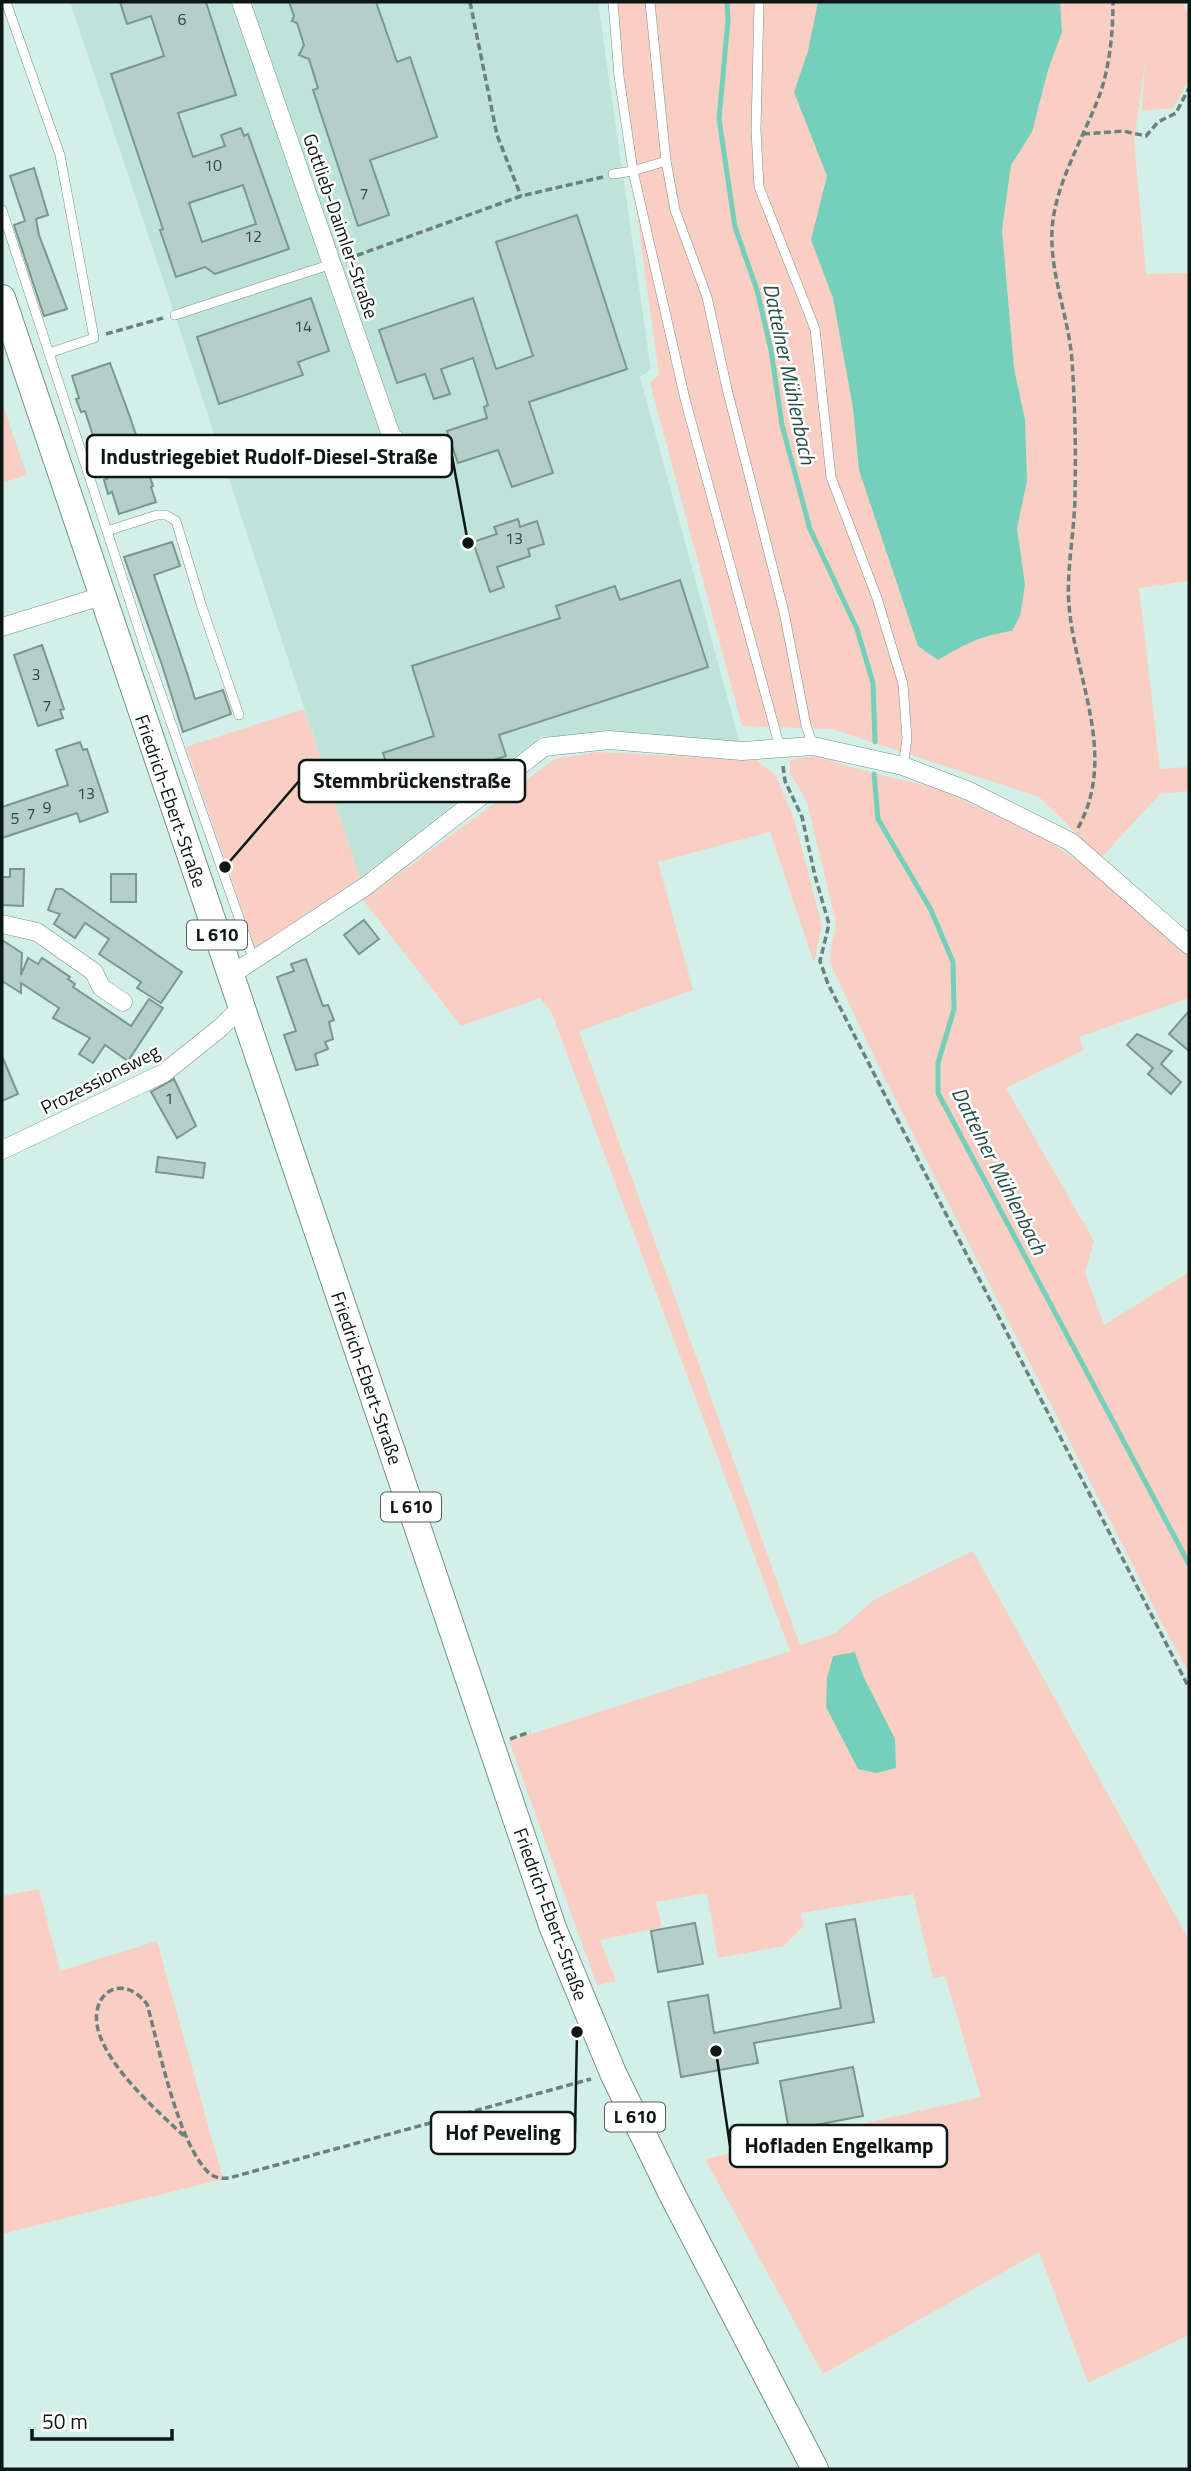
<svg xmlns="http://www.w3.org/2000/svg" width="1191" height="2471" font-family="'Titillium Web',sans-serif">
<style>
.built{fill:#bee4da}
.green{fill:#f9cfc3;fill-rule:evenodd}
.water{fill:#74d0bb}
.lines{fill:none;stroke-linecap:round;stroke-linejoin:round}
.stream{stroke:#74d0bb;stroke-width:5}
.building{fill:#b3cfc8;stroke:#7b968f;stroke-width:2;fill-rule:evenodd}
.lane-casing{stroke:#76918a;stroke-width:10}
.street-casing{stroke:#76918a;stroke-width:19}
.primary-casing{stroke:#76918a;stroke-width:28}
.path{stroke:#6d807b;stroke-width:3.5;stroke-dasharray:7 3.5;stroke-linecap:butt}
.lane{stroke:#fff;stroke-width:9}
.street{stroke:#fff;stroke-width:18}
.primary{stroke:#fff;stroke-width:26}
.labels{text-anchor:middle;stroke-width:5;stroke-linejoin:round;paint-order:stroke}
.number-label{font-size:16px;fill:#364542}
.shield{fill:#fff;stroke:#565d5b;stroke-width:2}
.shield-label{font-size:18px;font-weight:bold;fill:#0d1715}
.street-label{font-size:19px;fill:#0d1715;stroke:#fff}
.water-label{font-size:21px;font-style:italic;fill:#254e45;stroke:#fff}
.leader{fill:none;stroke:#0d1715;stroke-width:2.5}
.callout-dot{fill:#0d1715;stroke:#fff;stroke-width:2.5}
.callout{fill:#fff;stroke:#0d1715;stroke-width:2.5}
.callout-label{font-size:21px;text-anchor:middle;font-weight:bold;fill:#0d1715}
</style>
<rect width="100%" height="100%" fill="#d3f0e8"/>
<polygon class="built" points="70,2 598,2 651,370 640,377 742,751 541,736 360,878 175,315"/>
<g class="green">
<polygon points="608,2 1182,2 1189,15 1189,80 1173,108 1142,111 1145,64 1134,140 1146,274 1189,273 1189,581 1139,588 1160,769 1189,767 1189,791 1160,794 1101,858 1039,797 832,729 742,726 650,383 659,375"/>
<polygon points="2,402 27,475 2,483"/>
<polygon points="304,709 360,878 255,948 186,747"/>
<path d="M597 752 757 760 776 776 795 822 822 926 814 963 770 832 658 862 693 990 579 1031 800 1645 836 1633 875 1599 973 1551 1189 1940V2335L1088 2383 1039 2252 823 2374 705 2159 981 2097 945 1976 933 1978 913 1894 801 1913 803 1927 784 1946 718 1958 707 1893 656 1902 662 1927 600 1940 616 1981 597 1985 509 1741 790 1651 551 1011 540 998 461 1026 363 900 555 759ZM855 1652 864 1678 833 1656Z"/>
<polygon points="815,756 865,771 937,788 1037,833 1099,876 1189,953 1189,998 1079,1037 1084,1050 1006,1088 1094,1241 1085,1272 1104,1325 1189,1272 1189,1673 1163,1625 881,1071 829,961 836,923 807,802 790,773 790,760"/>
<polygon points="39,1889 60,1971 157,1941 223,2179 2,2234 2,1896"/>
</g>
<g class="water">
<path d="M818 2H1060L1062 32 1048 70 1032 132 1011 165 1002 230 1014 368 1025 420 1027 481 1017 528 1025 585 1020 616 1012 631C982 635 963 645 938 660L918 646 859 470 853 408 833 298 811 240 827 176 794 92 808 51Z"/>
<polygon points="855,1652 864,1678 895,1739 896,1768 876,1773 858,1769 826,1707 827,1678 833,1656"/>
</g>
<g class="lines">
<g class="stream">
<polyline points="727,2 728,20 719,119 735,227 757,290 771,350 782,425 810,529 857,629 873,683 875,742"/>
<polyline points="874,774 878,819 931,910 953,962 954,1009 938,1063 938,1093 1189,1564"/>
</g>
</g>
<g class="building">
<path d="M120 2H206L236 95 178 113 193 157 225 146 221 135 241 128 244 136 248 134 289 249 215 274 205 267 176 277 160 230 163 229 111 74 164 56 151 16 127 24ZM243 185 256 224 202 242 189 203Z"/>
<polygon points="289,2 376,2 397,62 410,57 437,137 370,160 389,215 358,226 313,90 318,88 309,59 299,55 304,45 297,23 292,21 294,16"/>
<polygon points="34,168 48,215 36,219 39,235 67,309 44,316 14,225 25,221 10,176"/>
<polygon points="577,215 627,369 529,402 553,473 512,487 498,450 458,463 447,431 487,418 484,407 488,405 473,358 441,369 450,394 434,399 425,374 397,383 379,330 473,298 496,369 533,356 496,242"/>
<polygon points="311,298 329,351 298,362 303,375 219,404 197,337"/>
<polygon points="110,363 130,417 153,486 151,487 156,502 119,514 112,492 108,494 104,480 107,479 85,411 81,412 76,399 79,398 72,376"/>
<polygon points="518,519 520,527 537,521 544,544 528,549 530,556 497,567 504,587 490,592 473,542 497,534 494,527"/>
<polygon points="172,542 180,566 154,575 189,679 195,699 223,690 231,714 183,732 162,665 124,557"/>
<polygon points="680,580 708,667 499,735 506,756 396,791 383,753 434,736 412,666 560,618 556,606 615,586 620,600"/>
<polygon points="42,645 64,709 60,710 63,718 38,726 14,655"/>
<polygon points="80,742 83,750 87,749 108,812 80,822 77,813 2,838 2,807 68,785 56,750"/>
<polygon points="10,869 24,869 23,906 2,905 2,877 10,877"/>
<rect x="111" y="874" width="25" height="28"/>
<polygon points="56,889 62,889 182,972 161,1003 137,988 141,982 99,954 109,939 85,923 75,938 54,924 60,914 48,910"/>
<polygon points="364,920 379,939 359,954 344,935"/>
<polygon points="2,940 22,953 21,975 28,958 38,964 42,958 70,977 68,979 75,984 73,987 131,1026 149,999 163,1008 128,1061 105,1045 93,1063 79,1054 90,1038 53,1018 59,1008 21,983 21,993 2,981"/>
<polygon points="306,959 323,1006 328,1005 334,1020 329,1022 333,1039 325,1042 328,1049 315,1054 318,1065 296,1070 284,1035 296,1031 277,977 294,971 291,964"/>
<polygon points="1189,1011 1189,1051 1169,1034"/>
<polygon points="1137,1034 1172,1051 1161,1064 1181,1082 1171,1094 1148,1074 1153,1068 1127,1045"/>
<polygon points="2,1056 18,1094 2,1101"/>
<polygon points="174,1079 196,1126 177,1138 151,1092"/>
<polygon points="158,1157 205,1163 203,1178 156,1172"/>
<polygon points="855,1919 874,2022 754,2043 758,2063 681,2077 668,2002 708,1995 714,2033 841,2008 826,1924"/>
<polygon points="695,1923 703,1964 658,1972 651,1931"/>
<polygon points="853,2067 863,2116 789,2130 780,2081"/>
</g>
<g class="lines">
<defs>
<g id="lane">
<polyline points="6,2 60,155 94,338 49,353 147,654 254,961"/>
<polyline points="613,2 619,76 633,171 685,399 780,748"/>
<polyline points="650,2 666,161 675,210 707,297 727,389 784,612 806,725 813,746"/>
<polyline points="759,2 756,130 759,187 815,329 831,477 877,598 903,684 907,739 903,766"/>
<polyline points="613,174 633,171 666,161"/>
<polyline points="2,210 49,353"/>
<polyline points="175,315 332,264"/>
<polyline points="107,531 157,515 166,515 176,521 202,607 239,715"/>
</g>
<g id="street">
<polyline points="241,2 391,435 414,457"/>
<polyline points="2,627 102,596"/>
<polyline points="2,924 37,932 94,972 101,987 123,1002"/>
<polyline points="231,975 366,886 544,747 609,740 742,751 813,746 903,766 969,791 1071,842 1189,945"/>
<polyline points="2,1150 164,1073 220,1028 242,1007"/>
</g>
<polyline id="primary" points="2,298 553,1928 613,2073 673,2196 815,2469"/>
</defs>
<use href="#lane" class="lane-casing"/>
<use href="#street" class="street-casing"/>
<use href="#primary" class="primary-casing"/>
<g class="path">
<polyline points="470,2 497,135 521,196"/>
<polyline points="1083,134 1123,131 1146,136 1158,122 1176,113 1189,88"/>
<polyline points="347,259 521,196 603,177"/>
<polyline points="106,334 163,318"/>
<polyline points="783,766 785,781 802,817 815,876 829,924 820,961 828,984 1189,1688"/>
<path d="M1078 828C1118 755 1075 680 1069 605 1066 572 1075 528 1075 494 1076 450 1075 405 1072 361 1069 317 1050 276 1052 231 1054 184 1086 134 1101 91 1110 63 1113 31 1113 2"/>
<polyline points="510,1739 530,1732"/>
<path d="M184 2136C156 2110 111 2070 99 2033 87 1996 120 1970 147 2004 159 2047 178 2144 209 2173 215 2178 222 2179 229 2178L591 2079"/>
</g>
<use href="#lane" class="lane"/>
<use href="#street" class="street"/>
<use href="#primary" class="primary"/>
</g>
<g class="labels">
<g class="number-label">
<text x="182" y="25">6</text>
<text x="213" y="171">10</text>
<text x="364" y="199">7</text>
<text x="253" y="242">12</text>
<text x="303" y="332">14</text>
<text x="514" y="544">13</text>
<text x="36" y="680">3</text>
<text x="47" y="711">7</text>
<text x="86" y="799">13</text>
<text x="47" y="813">9</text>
<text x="31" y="819">7</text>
<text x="15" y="824">5</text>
<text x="169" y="1104">1</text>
</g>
<g class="shield">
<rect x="187" y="920.5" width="60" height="29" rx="5"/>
<rect x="381" y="1492.5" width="60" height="29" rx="5"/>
<rect x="605" y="2102.5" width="60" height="29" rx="5"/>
</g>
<g class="shield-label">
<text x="217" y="941">L 610</text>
<text x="411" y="1513">L 610</text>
<text x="635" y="2123">L 610</text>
</g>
<g class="street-label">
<text transform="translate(341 226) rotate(71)" y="7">Gottlieb-Daimler-Straße</text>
<text transform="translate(171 801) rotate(71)" y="7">Friedrich-Ebert-Straße</text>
<text transform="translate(100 1079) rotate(-27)" y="7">Prozessionsweg</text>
<text transform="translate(367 1378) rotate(71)" y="7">Friedrich-Ebert-Straße</text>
<text transform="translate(551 1914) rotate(70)" y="7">Friedrich-Ebert-Straße</text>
</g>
<g class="water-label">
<text transform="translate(789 374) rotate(78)" y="7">Dattelner Mühlenbach</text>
<text transform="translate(999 1171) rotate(63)" y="7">Dattelner Mühlenbach</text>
</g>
</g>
<path class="leader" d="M468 543L452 456M225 867L299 781M577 2032L575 2133M716 2051L730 2146"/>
<g class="callout-dot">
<circle cx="468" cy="543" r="7"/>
<circle cx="225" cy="867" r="7"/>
<circle cx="577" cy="2032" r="7"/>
<circle cx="716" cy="2051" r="7"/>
</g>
<g class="callout">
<rect x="87" y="435" width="365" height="42" rx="7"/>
<rect x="299" y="760" width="226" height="42" rx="7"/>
<rect x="431" y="2112" width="144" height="42" rx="7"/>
<rect x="730" y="2125" width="217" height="42" rx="7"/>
</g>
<g class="callout-label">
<text x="269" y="464">Industriegebiet Rudolf-Diesel-Straße</text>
<text x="412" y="788">Stemmbrückenstraße</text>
<text x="503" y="2140">Hof Peveling</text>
<text x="839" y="2153">Hofladen Engelkamp</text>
</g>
<rect width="1191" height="2471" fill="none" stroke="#0d1715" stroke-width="7"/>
<path d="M32 2429v10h140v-10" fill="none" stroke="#0d1715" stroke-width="3.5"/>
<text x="42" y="2429" font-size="21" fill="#0d1715" stroke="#ffffff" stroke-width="5" paint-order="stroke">50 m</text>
</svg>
